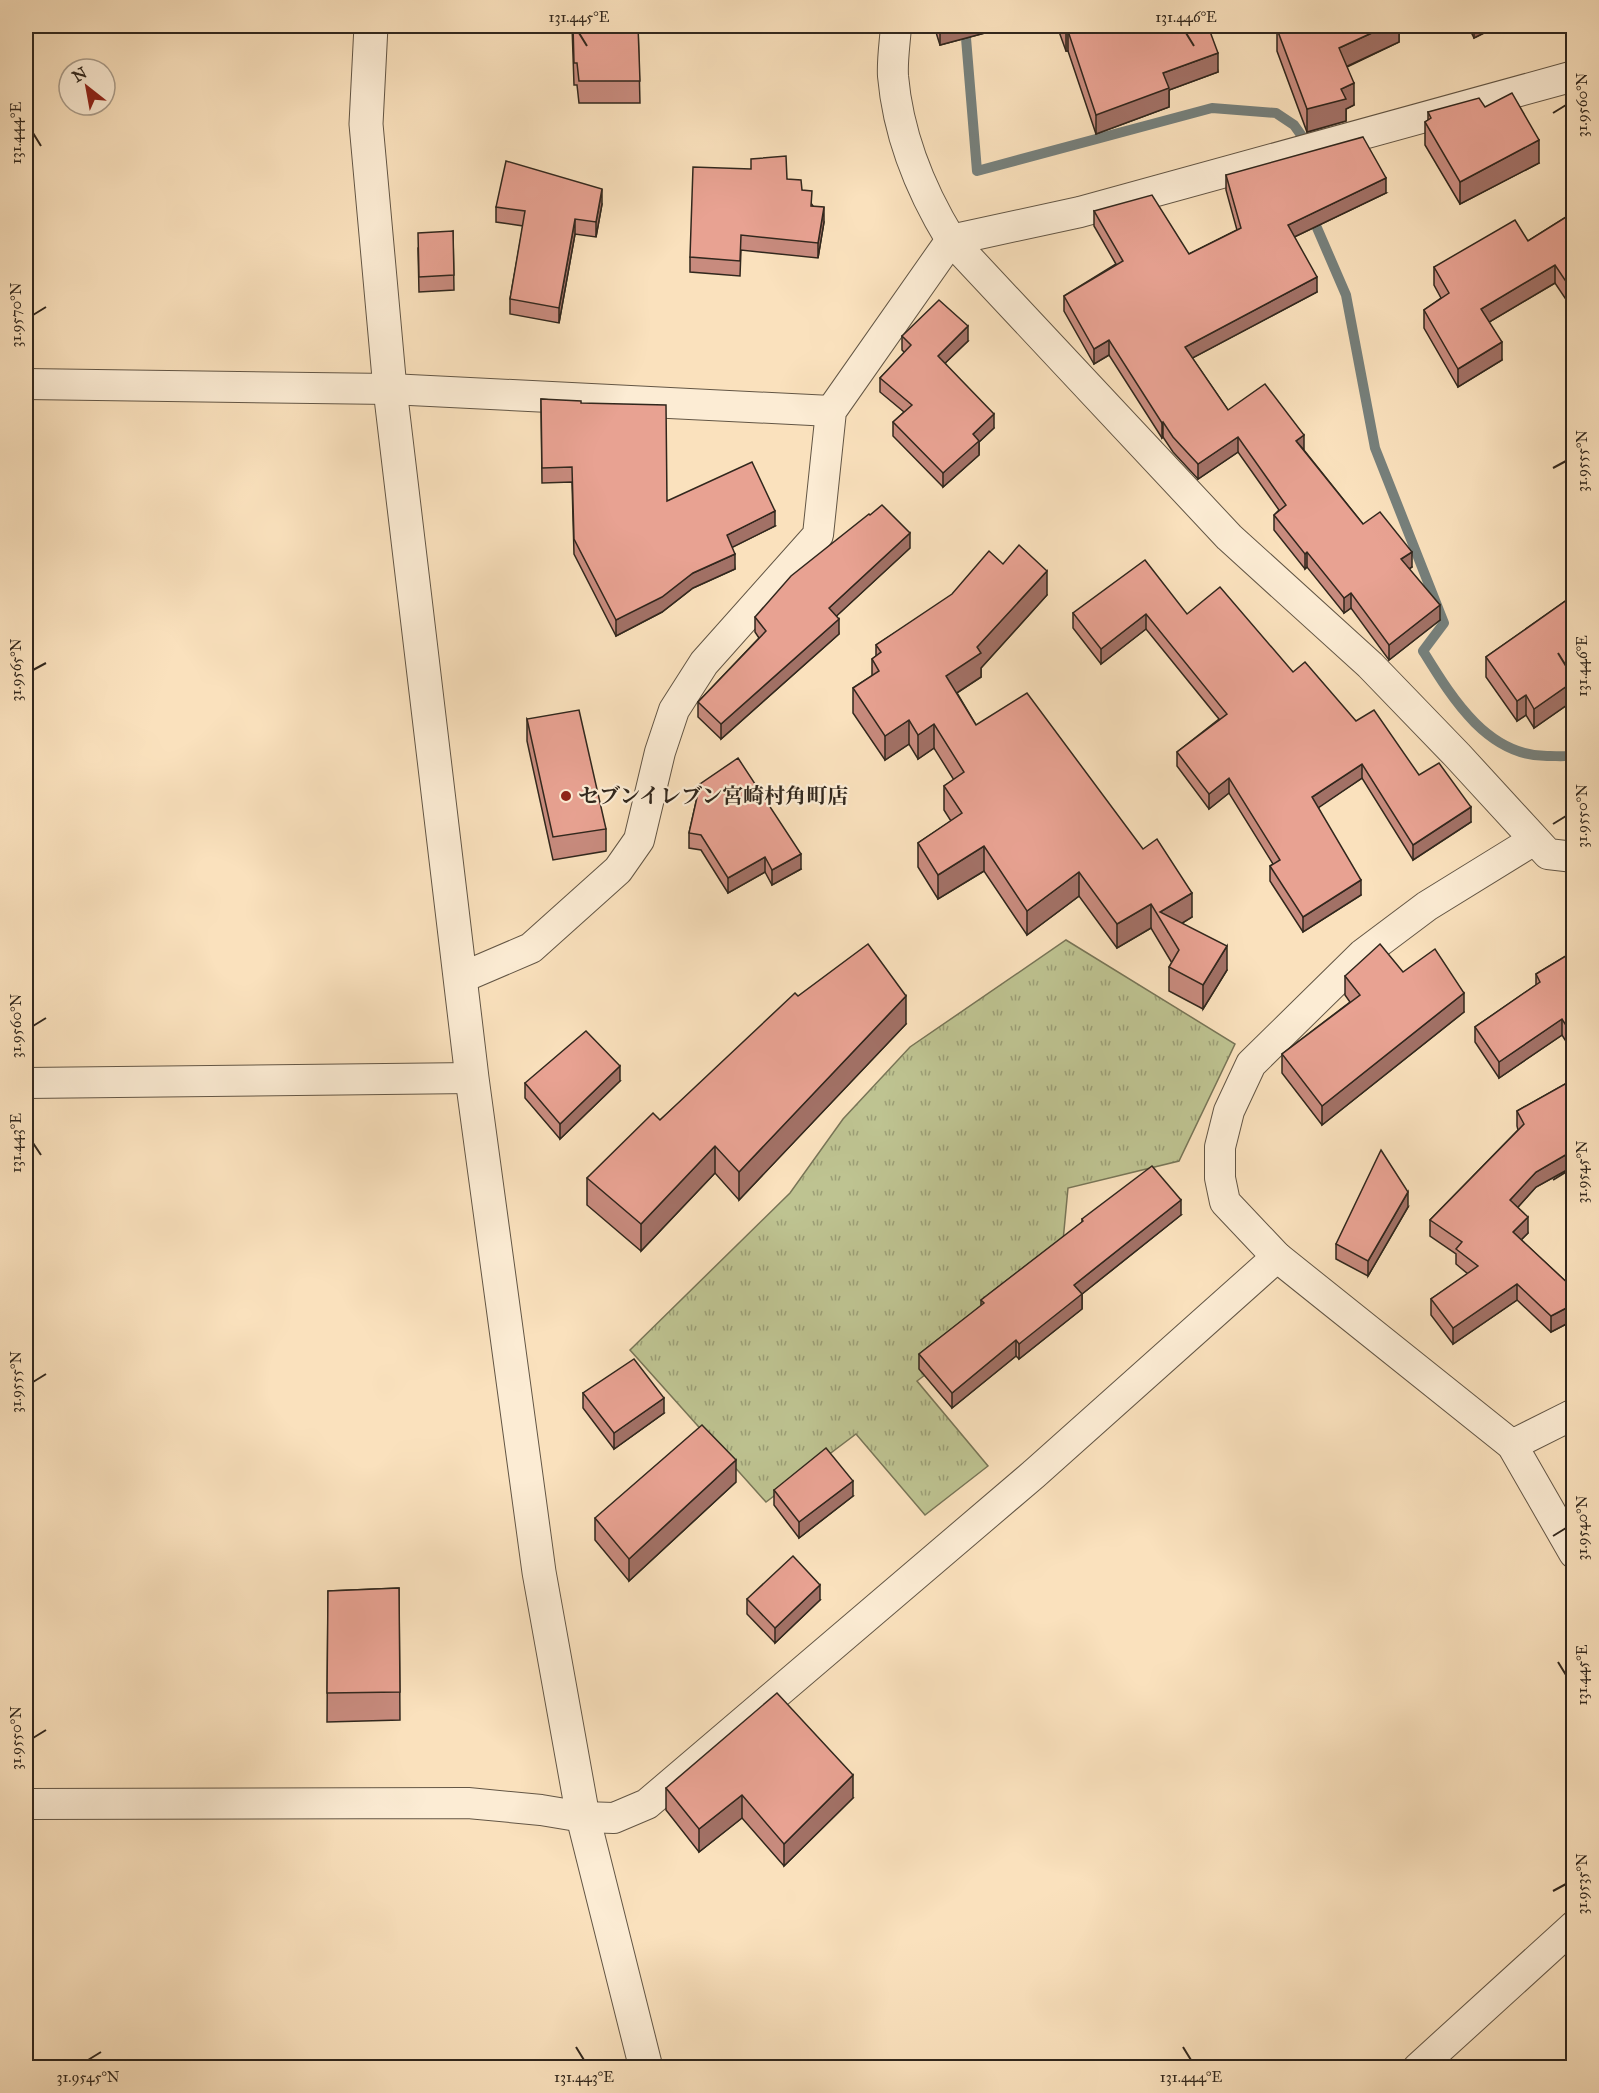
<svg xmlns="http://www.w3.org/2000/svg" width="1599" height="2093" font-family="'IM FELL Great Primer','Noto Serif JP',serif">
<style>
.grass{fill:url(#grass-tufts);stroke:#787557;stroke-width:1.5}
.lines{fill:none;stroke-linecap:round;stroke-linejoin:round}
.stream{stroke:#76807c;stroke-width:10}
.minor-casing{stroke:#635645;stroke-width:32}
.tertiary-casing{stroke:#635645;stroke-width:35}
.minor{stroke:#fcecd4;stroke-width:30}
.tertiary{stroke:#fcecd4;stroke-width:33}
.wall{fill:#c88b7e;stroke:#31271d;stroke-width:1.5}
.shaded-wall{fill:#a27166;stroke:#31271d;stroke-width:1.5}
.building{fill:#e8a292;stroke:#31271d;stroke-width:1.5}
.ticks{fill:none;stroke:#31271d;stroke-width:2}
.poi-dot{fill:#8f2418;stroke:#fcecd4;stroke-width:2}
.labels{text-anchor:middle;stroke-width:4.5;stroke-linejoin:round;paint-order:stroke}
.poi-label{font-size:21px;font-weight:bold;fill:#31271d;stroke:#fcecd4;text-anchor:start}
.neatline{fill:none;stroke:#31271d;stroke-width:2}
.ticks-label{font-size:15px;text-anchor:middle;fill:#31271d}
</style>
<defs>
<pattern id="grass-tufts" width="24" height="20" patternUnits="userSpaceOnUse" patternTransform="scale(1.5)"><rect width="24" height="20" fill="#bec391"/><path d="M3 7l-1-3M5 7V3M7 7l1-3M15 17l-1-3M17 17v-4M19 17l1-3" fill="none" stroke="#9b9e76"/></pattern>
</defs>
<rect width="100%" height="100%" fill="#fae1bd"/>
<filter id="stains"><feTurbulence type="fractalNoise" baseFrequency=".00333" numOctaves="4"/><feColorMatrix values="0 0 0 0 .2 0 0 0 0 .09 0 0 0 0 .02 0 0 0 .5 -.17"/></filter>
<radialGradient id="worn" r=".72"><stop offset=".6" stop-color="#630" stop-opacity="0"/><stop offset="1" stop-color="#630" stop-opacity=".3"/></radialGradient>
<polygon class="grass" points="1066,940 1235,1044 1179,1161 1068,1188 1060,1273 917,1381 988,1466 925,1515 856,1434 766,1502 630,1350 790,1193 843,1119 910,1047"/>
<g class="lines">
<g class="stream">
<polyline points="965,26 977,171 1212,108 1276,113 1294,125 1304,139 1303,147"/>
<path d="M1311 214 1346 295 1375 448 1444 623 1423 651C1452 698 1488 758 1550 756 1558 756 1566 757 1574 755"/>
</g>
<defs>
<g id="minor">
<path d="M896 26C895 42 892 60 893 76 898 134 921 191 951 240L1229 537 1370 665 1457 755 1548 854 1574 857"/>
<polyline points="26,384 390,389 831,411"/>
<polyline points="1534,840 1427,906 1363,954 1251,1064 1229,1111 1220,1147 1220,1178 1225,1202 1277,1257 1512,1445 1574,1553"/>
<polyline points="461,978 531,948 618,870 639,840 660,752 674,710 704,663 818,535 831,411 951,240 1080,212 1574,76"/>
<polyline points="26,1083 472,1078"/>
<polyline points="1512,1445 1574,1414"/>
<polyline points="26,1804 468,1803 541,1810 583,1817 614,1818 647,1804 1034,1474 1277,1257"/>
<polyline points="1418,2068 1574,1926"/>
</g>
<polyline id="tertiary" points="371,26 366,124 390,389 472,1078 539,1572 583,1817 646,2068"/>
</defs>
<use href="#minor" class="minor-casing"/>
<use href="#tertiary" class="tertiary-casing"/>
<use href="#minor" class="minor"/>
<use href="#tertiary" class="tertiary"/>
</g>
<g class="wall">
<polygon points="572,26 638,26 640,103 579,103 577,85 574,85"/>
<polygon points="934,26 1000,26 1000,29 940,45"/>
<polygon points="1057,26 1208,26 1218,72 1169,90 1169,107 1096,134 1068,51 1066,51"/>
<polygon points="1399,26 1399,42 1347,67 1354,105 1346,109 1346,121 1307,132 1277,51 1277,29"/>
<polygon points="1468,26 1498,26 1474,38"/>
<polygon points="1485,107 1539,163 1460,204 1425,145 1425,122 1428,120 1428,112"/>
<polygon points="1226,175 1386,193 1294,237 1317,292 1192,358 1228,410 1304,450 1363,524 1412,567 1409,569 1440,620 1389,660 1351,608 1344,613 1307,567 1305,569 1274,530 1274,515 1279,510 1238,452 1198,479 1173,452 1163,437 1162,438 1109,355 1094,364 1064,311 1064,296 1116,264 1094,226 1094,211 1189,254 1237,230 1226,190"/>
<polygon points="787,179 802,190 824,222 818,258 741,250 740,276 690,272 690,257"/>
<polygon points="602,204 596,237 575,234 559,323 510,314 510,299 523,226 496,222 496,207"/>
<polygon points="1574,212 1571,307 1555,283 1489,322 1502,360 1458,387 1424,328 1424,310 1441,298 1434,285 1434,267 1528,241"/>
<polygon points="453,231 454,290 419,292 418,248"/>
<polygon points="902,336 968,341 945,363 994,428 979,442 979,455 943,487 893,436 893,422 904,412 880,392 880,378 905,353 902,350"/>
<polygon points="541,399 581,403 667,501 775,526 732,547 735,569 693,588 662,612 616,636 574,554 572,482 542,483"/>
<polygon points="910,548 836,616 839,634 721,739 698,717 698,702 759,638 755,632 755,617"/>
<polygon points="1003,564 1047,595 981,668 981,677 957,693 976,725 1192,917 1182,923 1227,970 1203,1009 1169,991 1169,967 1172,963 1151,928 1117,948 1079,896 1027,935 984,871 938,899 918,867 918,843 951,821 944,810 944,786 954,780 934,748 918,759 909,744 885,760 853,713 853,688 872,676 872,659 876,656 876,645"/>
<polygon points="1574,595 1574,700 1534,728 1526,715 1517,721 1486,677 1486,657"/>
<polygon points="1073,613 1187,614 1293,672 1356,721 1471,822 1413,860 1362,778 1318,807 1361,895 1303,932 1270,881 1270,866 1273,864 1229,793 1209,809 1177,766 1177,752 1219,719 1146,629 1101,664 1073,628"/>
<polygon points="527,719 606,829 606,851 553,860 527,741"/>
<polygon points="700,784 801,869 772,885 765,872 728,893 701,850 689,848 689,833"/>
<polygon points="1574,951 1574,1054 1562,1035 1499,1078 1475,1042 1475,1027 1536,985 1536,974"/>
<polygon points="1403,972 1464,1012 1322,1125 1282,1073 1282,1054 1350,1002 1345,995 1345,976"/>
<polygon points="798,996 906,1024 739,1200 715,1173 641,1251 587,1205 587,1178 660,1120"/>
<polygon points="1574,1079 1574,1166 1536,1187 1518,1207 1528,1233 1521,1240 1574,1289 1574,1320 1551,1332 1517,1300 1453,1344 1431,1315 1431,1299 1468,1274 1456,1264 1456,1254 1430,1236 1430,1220 1518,1130 1517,1126 1517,1111"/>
<polygon points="620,1081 560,1139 525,1098 525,1083"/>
<polygon points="1408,1207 1368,1276 1336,1259 1336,1244"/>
<polygon points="1181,1215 1082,1294 1082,1309 1019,1359 1016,1356 952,1408 919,1369 919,1354 981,1306 981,1300 1082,1223 1082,1219"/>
<polygon points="583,1393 664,1413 614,1449 583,1408"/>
<polygon points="736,1482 629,1581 595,1540 595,1518"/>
<polygon points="774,1490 853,1496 799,1538 774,1505"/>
<polygon points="399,1588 400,1720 327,1722 328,1591"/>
<polygon points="747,1599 820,1600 775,1643 747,1614"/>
<polygon points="666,1788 853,1798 784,1866 742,1818 699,1852 666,1810"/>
</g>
<g class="shaded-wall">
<polygon points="957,26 1000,26 1000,29 940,45 940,30"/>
<polygon points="1387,26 1399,26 1399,42 1339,70 1339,48"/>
<polygon points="1474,26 1498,26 1474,38"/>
<polygon points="1068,31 1068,51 1066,51 1066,32"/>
<polygon points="1218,53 1218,72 1169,90 1169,107 1096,134 1096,115 1163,73"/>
<polygon points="1354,83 1354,105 1346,109 1346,121 1307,132 1307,109 1341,89"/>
<polygon points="1539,140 1539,163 1460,204 1460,182"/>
<polygon points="1386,178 1386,193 1288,240 1288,225"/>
<polygon points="602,189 602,204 596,237 596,222"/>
<polygon points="824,207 824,222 818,258 818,243"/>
<polygon points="575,219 575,234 559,323 559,308"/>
<polygon points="1555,265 1555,283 1481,327 1481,309"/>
<polygon points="1317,277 1317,292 1185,362 1185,347"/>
<polygon points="1574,287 1574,305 1571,307 1571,289"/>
<polygon points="968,326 968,341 938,370 938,356"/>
<polygon points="1109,340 1109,355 1094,364 1094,349"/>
<polygon points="1502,342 1502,360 1458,387 1458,369"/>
<polygon points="994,414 994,428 979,442 979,455 943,487 943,473 973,434"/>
<polygon points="1163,422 1163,437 1162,438 1162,423"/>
<polygon points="1304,435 1304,450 1296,441"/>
<polygon points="1238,437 1238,452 1198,479 1198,464"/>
<polygon points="775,511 775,526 727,550 727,535"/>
<polygon points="910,533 910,548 829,623 829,608"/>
<polygon points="1307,552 1307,567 1305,569 1305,554"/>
<polygon points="1412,552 1412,567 1401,574 1401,559"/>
<polygon points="735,554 735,569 693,588 662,612 616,636 616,620 693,573"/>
<polygon points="1047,571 1047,595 981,668 981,677 946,700 946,676 977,647"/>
<polygon points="1351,593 1351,608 1344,613 1344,598"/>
<polygon points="1440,605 1440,620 1389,660 1389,645"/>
<polygon points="1146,614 1146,629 1101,664 1101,649"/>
<polygon points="839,619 839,634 721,739 721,724"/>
<polygon points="1574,681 1574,700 1534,728 1534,709"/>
<polygon points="1526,695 1526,715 1517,721 1517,701"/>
<polygon points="909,720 909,744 885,760 885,736"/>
<polygon points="934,724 934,748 918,759 918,735"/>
<polygon points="1362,764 1362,778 1312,812 1312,797"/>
<polygon points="1229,778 1229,793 1209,809 1209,794"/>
<polygon points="1471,807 1471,822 1413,860 1413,845"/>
<polygon points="984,846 984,871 938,899 938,875"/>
<polygon points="801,854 801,869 772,885 772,870"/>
<polygon points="765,857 765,872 728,893 728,878"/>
<polygon points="1079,872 1079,896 1027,935 1027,911"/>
<polygon points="1361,880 1361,895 1303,932 1303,917"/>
<polygon points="1192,893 1192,917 1168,932 1160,912"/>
<polygon points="1151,904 1151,928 1117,948 1117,924"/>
<polygon points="1227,946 1227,970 1203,1009 1203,985"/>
<polygon points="1464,993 1464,1012 1322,1125 1322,1106"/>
<polygon points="906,996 906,1024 739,1200 739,1172"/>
<polygon points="1562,1019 1562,1035 1499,1078 1499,1062"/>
<polygon points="620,1066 620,1081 560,1139 560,1124"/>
<polygon points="715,1146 715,1173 641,1251 641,1224"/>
<polygon points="1574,1150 1574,1166 1536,1187 1510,1216 1510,1200 1536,1172"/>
<polygon points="1408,1192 1408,1207 1368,1276 1368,1261"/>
<polygon points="1181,1200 1181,1215 1082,1294 1082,1309 1019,1359 1019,1344 1074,1285"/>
<polygon points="1528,1217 1528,1233 1513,1248 1513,1232"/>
<polygon points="1517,1284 1517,1300 1453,1344 1453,1328"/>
<polygon points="1574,1304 1574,1320 1551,1332 1551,1316"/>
<polygon points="1016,1340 1016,1356 952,1408 952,1393"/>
<polygon points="664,1398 664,1413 614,1449 614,1433"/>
<polygon points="736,1460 736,1482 629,1581 629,1559"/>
<polygon points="853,1481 853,1496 799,1538 799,1522"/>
<polygon points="820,1585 820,1600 775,1643 775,1628"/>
<polygon points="853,1775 853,1798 784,1866 784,1844"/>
<polygon points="742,1795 742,1818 699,1852 699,1829"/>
</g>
<g class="building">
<polygon points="573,26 638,26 640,81 579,81 577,63 574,63"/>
<polygon points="938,26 957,26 940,30"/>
<polygon points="1064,26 1208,26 1218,53 1163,73 1169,88 1096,115 1068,31 1066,32"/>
<polygon points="1283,26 1387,26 1339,48 1354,83 1341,89 1346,99 1307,109 1277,29"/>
<polygon points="1512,93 1539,140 1460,182 1425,122 1431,118 1428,112 1479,98 1485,107"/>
<polygon points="1363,137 1386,178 1288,225 1317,277 1185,347 1228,410 1265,384 1304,435 1296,441 1363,524 1380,512 1412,552 1401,559 1440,605 1389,645 1351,593 1344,598 1307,552 1305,554 1274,515 1286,505 1238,437 1198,464 1173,437 1163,422 1162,423 1109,340 1094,349 1064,296 1123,261 1094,211 1152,195 1189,254 1241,228 1226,175"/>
<polygon points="786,156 787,179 801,180 802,190 812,191 811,206 824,207 818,243 741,235 740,261 690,257 693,167 751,169 751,159"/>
<polygon points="506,161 602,189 596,222 575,219 559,308 510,299 525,211 496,207"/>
<polygon points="1574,212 1574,287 1571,289 1555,265 1481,309 1502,342 1458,369 1424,310 1449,293 1434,267 1515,220 1528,241"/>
<polygon points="453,231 454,275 419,277 418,233"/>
<polygon points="939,300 968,326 938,356 994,414 973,434 979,441 943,473 893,422 912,405 880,378 911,345 902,336"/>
<polygon points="541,399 581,401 581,403 666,405 667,501 752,462 775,511 727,535 735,554 693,573 662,597 616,620 574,539 572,467 542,468"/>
<polygon points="882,505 910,533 829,608 839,619 721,724 698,702 766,631 755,617 791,576 869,514 870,515"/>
<polygon points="1019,545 1047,571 977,647 981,653 946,676 976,725 1027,693 1143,849 1157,839 1192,893 1160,912 1227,946 1203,985 1169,967 1179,950 1151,904 1117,924 1079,872 1027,911 984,846 938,875 918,843 962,813 944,786 964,772 934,724 918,735 909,720 885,736 853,688 879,671 872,659 881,652 876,645 952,594 989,551 1003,564"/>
<polygon points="1145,560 1187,614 1220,587 1293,672 1305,662 1356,721 1374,710 1419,775 1439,763 1471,807 1413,845 1362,764 1312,797 1361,880 1303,917 1270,866 1280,860 1229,778 1209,794 1177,752 1227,714 1146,614 1101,649 1073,613"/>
<polygon points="1574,595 1574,681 1534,709 1526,695 1517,701 1486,657"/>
<polygon points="579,710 606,829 553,837 527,719"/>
<polygon points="738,758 801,854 772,870 765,857 728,878 701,835 689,833 700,784"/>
<polygon points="868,944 906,996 739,1172 715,1146 641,1224 587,1178 653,1113 660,1120 795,993 798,996"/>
<polygon points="1380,944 1403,972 1435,949 1464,993 1322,1106 1282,1054 1360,995 1345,976"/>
<polygon points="1574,951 1574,1038 1562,1019 1499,1062 1475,1027 1540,982 1536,974"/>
<polygon points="586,1031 620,1066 560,1124 525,1083"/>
<polygon points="1574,1079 1574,1150 1536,1172 1510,1200 1528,1217 1513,1232 1574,1289 1574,1304 1551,1316 1517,1284 1453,1328 1431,1299 1478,1266 1456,1249 1462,1242 1430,1220 1524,1124 1517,1111"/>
<polygon points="1381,1150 1408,1192 1368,1261 1336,1244"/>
<polygon points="1152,1166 1181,1200 1074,1285 1082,1294 1019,1344 1016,1340 952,1393 919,1354 984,1303 981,1300 1083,1221 1082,1219"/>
<polygon points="634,1359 664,1398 614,1433 583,1393"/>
<polygon points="702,1425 736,1460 629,1559 595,1518"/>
<polygon points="826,1448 853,1481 799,1522 774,1490"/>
<polygon points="793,1556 820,1585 775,1628 747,1599"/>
<polygon points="399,1588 400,1692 327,1693 328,1591"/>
<polygon points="777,1693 853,1775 784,1844 742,1795 699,1829 666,1788"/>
</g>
<path class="ticks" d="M579 33 587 46M1186 33 1194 46M1553 113 1566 105M33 133 41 146M33 315 46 307M1553 468 1566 461M1558 653 1566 666M33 670 46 663M1553 824 1566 816M33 1026 46 1018M33 1143 41 1155M1553 1180 1566 1172M33 1382 46 1374M1553 1536 1566 1528M1558 1662 1566 1675M33 1738 46 1730M1553 1891 1566 1884M576 2047 584 2060M1183 2047 1191 2060M88 2060 101 2052"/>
<circle class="poi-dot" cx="566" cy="796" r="6"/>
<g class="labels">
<g class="poi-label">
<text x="578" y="803">セブンイレブン宮崎村角町店</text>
</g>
</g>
<rect width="1599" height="2093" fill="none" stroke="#fae1bd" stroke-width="66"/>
<g transform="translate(87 87) rotate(329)"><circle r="28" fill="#fcecd4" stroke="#ab9d8b" stroke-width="1.5"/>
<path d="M0-4.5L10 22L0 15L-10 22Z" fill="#8f2418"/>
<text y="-9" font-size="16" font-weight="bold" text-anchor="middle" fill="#31271d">N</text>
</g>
<rect x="33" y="33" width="1533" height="2027" class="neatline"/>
<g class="ticks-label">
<text x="579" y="22">131.445°E</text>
<text x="1186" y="22">131.446°E</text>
<text transform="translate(1582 105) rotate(-90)" y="5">31.9560°N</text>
<text transform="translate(16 133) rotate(-90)" y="5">131.444°E</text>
<text transform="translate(16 315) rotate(-90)" y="5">31.9570°N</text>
<text transform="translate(1582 461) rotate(-90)" y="5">31.9555°N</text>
<text transform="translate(1582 666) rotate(-90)" y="5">131.446°E</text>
<text transform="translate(16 670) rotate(-90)" y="5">31.9565°N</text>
<text transform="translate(1582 816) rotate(-90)" y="5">31.9550°N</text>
<text transform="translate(16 1026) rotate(-90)" y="5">31.9560°N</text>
<text transform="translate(16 1143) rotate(-90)" y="5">131.443°E</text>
<text transform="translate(1582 1172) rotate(-90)" y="5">31.9545°N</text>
<text transform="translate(16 1382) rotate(-90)" y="5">31.9555°N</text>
<text transform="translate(1582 1528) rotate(-90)" y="5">31.9540°N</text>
<text transform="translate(1582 1675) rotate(-90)" y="5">131.445°E</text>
<text transform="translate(16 1738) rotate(-90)" y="5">31.9550°N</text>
<text transform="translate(1582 1884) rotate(-90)" y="5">31.9535°N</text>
<text x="88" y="2082">31.9545°N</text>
<text x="584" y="2082">131.443°E</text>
<text x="1191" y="2082">131.444°E</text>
</g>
<rect width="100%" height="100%" filter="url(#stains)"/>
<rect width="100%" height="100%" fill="url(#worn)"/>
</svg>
